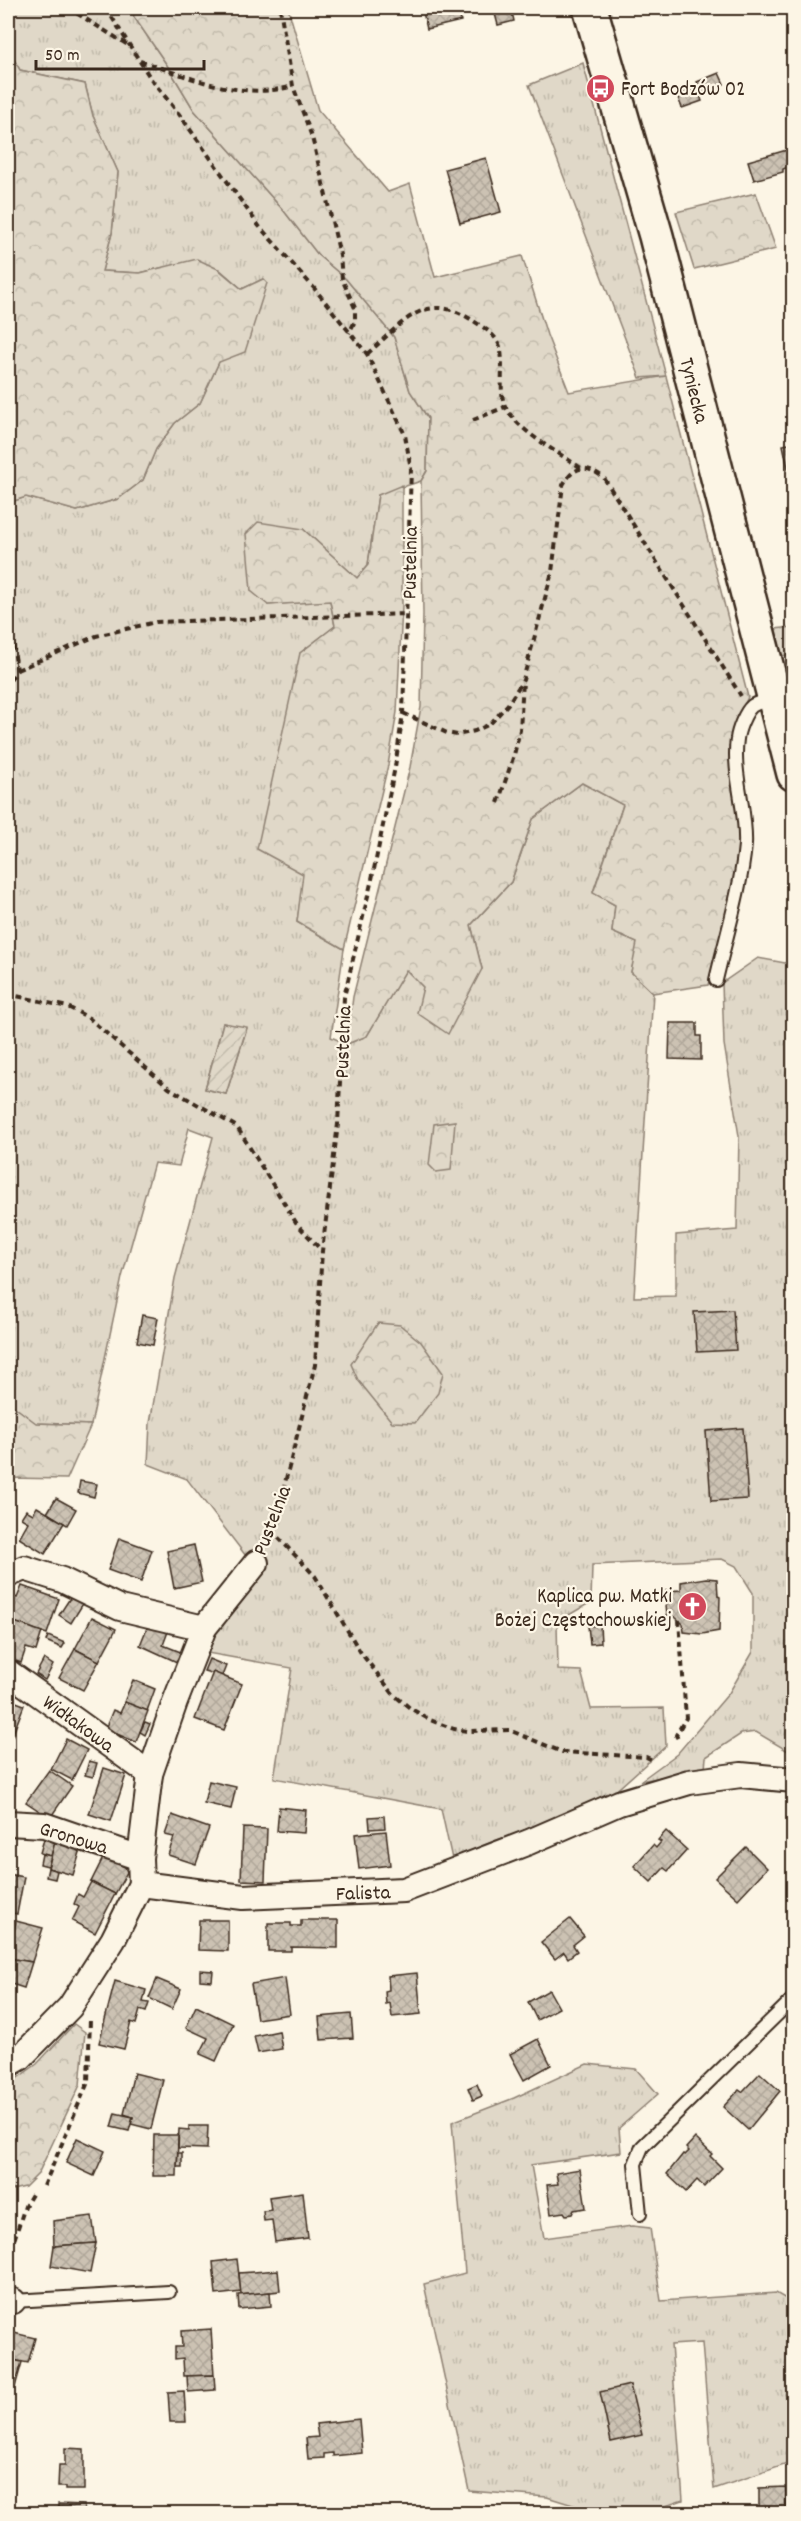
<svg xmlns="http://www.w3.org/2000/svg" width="801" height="2521" font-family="Dekko,sans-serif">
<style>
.grass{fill:url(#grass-tufts);stroke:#8e8173;stroke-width:1.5;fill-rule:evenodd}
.forest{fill:url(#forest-crowns);stroke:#8e8173;stroke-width:1.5}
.garden{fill:url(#garden-furrows);stroke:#8e8173;stroke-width:1.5}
.building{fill:url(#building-cross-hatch);stroke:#3b2a1e;stroke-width:1.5}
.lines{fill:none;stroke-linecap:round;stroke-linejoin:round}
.lane-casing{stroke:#3b2a1e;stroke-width:16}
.street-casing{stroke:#3b2a1e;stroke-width:28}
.secondary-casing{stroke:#3b2a1e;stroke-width:38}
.path{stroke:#3b2a1e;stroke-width:4;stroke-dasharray:6 4.5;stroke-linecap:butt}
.lane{stroke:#fcf5e5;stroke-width:12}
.street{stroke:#fcf5e5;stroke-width:24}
.secondary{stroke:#fcf5e5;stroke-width:33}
.labels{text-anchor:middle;stroke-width:4.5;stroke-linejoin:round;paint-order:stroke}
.poi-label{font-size:21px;fill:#3b2a1e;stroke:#fcf5e5;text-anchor:start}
.street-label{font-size:21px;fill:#3b2a1e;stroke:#fcf5e5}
</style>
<defs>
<pattern id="grass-tufts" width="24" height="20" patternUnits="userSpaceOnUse" patternTransform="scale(1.5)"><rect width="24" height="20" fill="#e0d8c8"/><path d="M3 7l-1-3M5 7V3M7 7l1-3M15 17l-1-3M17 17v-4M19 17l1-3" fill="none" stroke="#c1baab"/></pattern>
<pattern id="forest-crowns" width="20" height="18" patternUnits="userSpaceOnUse" patternTransform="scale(1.5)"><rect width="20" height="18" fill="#e0d8c8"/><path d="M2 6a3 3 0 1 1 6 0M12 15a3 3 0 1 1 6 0" fill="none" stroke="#c1baab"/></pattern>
<pattern id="garden-furrows" width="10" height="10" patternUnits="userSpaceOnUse" patternTransform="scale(1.5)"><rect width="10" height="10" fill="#e0d8c8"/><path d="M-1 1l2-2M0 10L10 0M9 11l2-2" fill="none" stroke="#c1baab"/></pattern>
<pattern id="building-cross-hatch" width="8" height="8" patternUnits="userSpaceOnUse" patternTransform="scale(1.5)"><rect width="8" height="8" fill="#ccc2b3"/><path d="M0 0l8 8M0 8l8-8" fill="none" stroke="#b0a79a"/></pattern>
</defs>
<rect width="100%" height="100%" fill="#fcf5e5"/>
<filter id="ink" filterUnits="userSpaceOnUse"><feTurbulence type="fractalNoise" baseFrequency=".0167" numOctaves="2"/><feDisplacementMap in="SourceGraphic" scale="12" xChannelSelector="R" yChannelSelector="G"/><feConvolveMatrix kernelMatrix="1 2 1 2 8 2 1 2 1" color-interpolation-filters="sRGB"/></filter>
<g filter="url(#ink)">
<g class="grass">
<path d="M8 8H132L134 17 167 65 194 110 284 211 319 256 346 279 394 337 410 391 428 418 427 471 421 481 378 495 368 565 357 578 303 529 268 605 330 600 335 626 300 653 304 874 297 922 344 949 331 1037 347 1044 367 1036 406 969 423 987 482 969 471 925 511 882 533 819 582 783 623 805 593 892 615 905 612 932 638 943 631 972 653 993 634 1297 676 1296V1235L737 1230 739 1136 724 1044 722 983 758 958 785 963 793 958V1754L756 1732 741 1734 706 1757 705 1769 640 1781 677 1754 729 1693 753 1652V1593L736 1566 722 1559 592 1565 591 1602 557 1622 558 1670 581 1671 591 1709 664 1708 666 1746 611 1795 538 1827 494 1841 452 1859 441 1809 274 1778 292 1668 207 1653 210 1637 259 1573 187 1479 148 1464 150 1423 175 1278 213 1137 189 1128 179 1166 154 1163 122 1277 91 1425 35 1423 8 1402V503L26 497 77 511 118 499 143 480 156 449 175 423 200 403 219 362 263 279 242 289 219 269 164 267 140 273 102 271 112 233 118 172 93 116 85 84 20 70 8 49ZM223 1023 247 1028 226 1094 205 1089Z"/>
<polygon points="583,63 666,376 640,378 529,85"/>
<polygon points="587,2064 636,2069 658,2094 619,2128 621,2152 531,2165 544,2238 632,2226 650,2228 661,2301 776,2293 793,2303 793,2462 714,2489 702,2343 671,2345 683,2500 646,2513 602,2514 547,2497 469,2491 424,2284 465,2273 452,2122 514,2098"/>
</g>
<g class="forest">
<polygon points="132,8 288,8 318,110 388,192 410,184 435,277 522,256 547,335 569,392 666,376 748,697 738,717 741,844 735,881 708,985 653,993 631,972 637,943 612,932 615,905 593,893 623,805 582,783 533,819 511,882 471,925 482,969 448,1034 417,1013 423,987 406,970 367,1036 347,1044 353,997 410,767 421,707 423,614 421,481 427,471 428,418 410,391 394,337 346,279 319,256 284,211 194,110 167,65 134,17"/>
<polygon points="8,49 20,70 85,84 93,116 118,172 112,233 102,271 140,273 197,259 218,269 242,289 263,279 267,283 245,352 219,362 200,403 175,423 156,449 143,480 118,499 77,511 26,497 8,503"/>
<polygon points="756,193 776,249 694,269 676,212"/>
<polygon points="402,485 402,606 397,712 388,765 344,949 297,922 303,874 257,849 300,653 335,626 330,601 268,605 251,591 246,534 258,522 303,529 357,578 368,565 378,495"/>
<polygon points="793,627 793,654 782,656 775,629"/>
<polygon points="455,1121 451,1170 436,1172 429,1165 434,1124"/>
<polygon points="378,1323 400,1325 421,1342 443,1373 438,1393 415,1423 392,1422 358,1380 351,1364"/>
<polygon points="8,1402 36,1423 91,1425 67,1479 8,1478"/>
<polygon points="74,2024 85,2032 80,2085 38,2174 25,2187 8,2191 8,2085 37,2064"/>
</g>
<polygon class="garden" points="223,1023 247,1027 226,1094 205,1089"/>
<g class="building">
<polygon points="422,8 458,8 461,21 427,29"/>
<polygon points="504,8 511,8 514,21 498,25 494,10"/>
<polygon points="719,73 724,84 702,94 697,82"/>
<polygon points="697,88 702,101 682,108 677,95"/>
<polygon points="787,150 791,166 783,169 783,172 754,180 748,161"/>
<polygon points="486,158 501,212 460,223 445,169"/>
<polygon points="794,443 794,477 790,478 783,445"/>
<polygon points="670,1023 697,1023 697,1036 701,1036 701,1060 669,1059"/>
<polygon points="733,1310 736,1350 697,1352 694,1312"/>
<polygon points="142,1315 158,1318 153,1345 137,1342"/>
<polygon points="743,1428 748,1499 711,1501 706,1431"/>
<polygon points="80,1481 97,1484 94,1497 78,1493"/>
<polygon points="56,1498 76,1509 67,1525 47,1513"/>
<polygon points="37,1507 64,1523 45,1554 19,1538 28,1522 21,1518 26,1510 33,1514"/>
<polygon points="119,1538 152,1550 141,1582 108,1570"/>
<polygon points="194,1545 202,1582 174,1588 167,1551"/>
<polygon points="706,1578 717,1579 718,1596 720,1597 719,1631 702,1634 684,1632 683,1624 675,1617 667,1617 665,1591 681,1590 681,1582"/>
<polygon points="22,1586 59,1599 47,1634 8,1620 8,1608 13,1610 15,1605 10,1603 13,1596 17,1598"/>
<polygon points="72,1595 84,1602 71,1623 59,1615"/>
<polygon points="92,1617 116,1629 99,1661 75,1649"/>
<polygon points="9,1620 42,1632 36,1651 26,1648 21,1663 8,1658"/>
<polygon points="149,1623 169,1629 163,1645 183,1653 179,1663 140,1645"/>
<polygon points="600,1625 601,1643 590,1644 588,1626"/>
<polygon points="48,1636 65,1643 62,1648 46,1641"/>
<polygon points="75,1649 99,1661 83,1690 59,1678"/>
<polygon points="44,1659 53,1665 45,1680 36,1674"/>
<polygon points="209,1659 226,1666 222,1676 204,1671"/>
<polygon points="213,1672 242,1684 224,1730 195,1719"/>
<polygon points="133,1680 155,1689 147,1711 124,1702"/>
<polygon points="8,1699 24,1705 8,1747"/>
<polygon points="125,1702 148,1711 136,1742 105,1729 113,1710 120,1713"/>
<polygon points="145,1722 150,1724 145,1735 140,1732"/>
<polygon points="66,1739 87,1750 72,1780 51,1769"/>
<polygon points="89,1761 97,1763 93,1777 85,1775"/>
<polygon points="104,1768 126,1775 111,1821 89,1814"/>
<polygon points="49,1770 72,1786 50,1818 26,1802"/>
<polygon points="209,1781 236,1787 231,1809 204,1803"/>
<polygon points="279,1807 306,1810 304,1833 277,1831"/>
<polygon points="172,1815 209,1828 196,1864 168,1855 174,1837 165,1835"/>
<polygon points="384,1816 385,1828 370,1829 369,1817"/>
<polygon points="243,1828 267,1829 265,1881 241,1880"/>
<polygon points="386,1831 390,1865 359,1869 355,1834"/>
<polygon points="666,1831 687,1850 668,1871 664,1868 651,1882 634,1866 653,1845 656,1848 661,1842 658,1840"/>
<polygon points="44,1839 55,1842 51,1856 40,1853"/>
<polygon points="55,1842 81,1849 73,1875 48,1868"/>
<polygon points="746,1847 767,1868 738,1899 715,1878"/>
<polygon points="42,1854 51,1856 48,1866 40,1864"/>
<polygon points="104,1856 125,1867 127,1872 115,1894 91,1882"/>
<polygon points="48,1868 57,1871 55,1879 46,1877"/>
<polygon points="8,1874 24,1877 17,1914 8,1912"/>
<polygon points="91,1882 115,1894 95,1933 72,1921 79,1907 74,1904 78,1894 83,1897"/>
<polygon points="570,1919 584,1936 573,1945 577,1951 568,1958 564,1952 555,1959 541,1942"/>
<polygon points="199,1920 228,1920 228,1951 198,1950"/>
<polygon points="301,1920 338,1920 338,1948 291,1947 291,1951 268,1951 268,1923 291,1923 291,1926 301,1926"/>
<polygon points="16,1921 43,1928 32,1962 8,1958"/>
<polygon points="8,1958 32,1962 24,1988 8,1983"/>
<polygon points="200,1970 213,1971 212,1981 200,1980"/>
<polygon points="417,1973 421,2014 392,2017 390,2003 386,2004 385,1991 389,1990 388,1976"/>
<polygon points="285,1978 290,2014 257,2019 251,1984"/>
<polygon points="157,1979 181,1989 172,2009 149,1998"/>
<polygon points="115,1981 146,1990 143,2002 149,2003 146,2012 140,2010 136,2024 131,2022 124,2049 99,2043"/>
<polygon points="549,1990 559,2008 537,2020 528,2002"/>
<polygon points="196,2006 233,2024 216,2061 200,2054 208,2038 186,2028"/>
<polygon points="351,2014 353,2038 321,2040 319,2017"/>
<polygon points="279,2031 282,2049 258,2053 254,2036"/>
<polygon points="538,2039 551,2065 524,2080 510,2054"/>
<polygon points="134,2073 163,2080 151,2129 131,2124 133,2117 124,2114"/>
<polygon points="760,2073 780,2091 748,2130 723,2107 739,2090 742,2092"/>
<polygon points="477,2084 482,2096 473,2100 468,2088"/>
<polygon points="115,2113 133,2117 129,2131 111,2127"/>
<polygon points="189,2126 208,2126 207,2149 178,2148 179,2129 189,2130"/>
<polygon points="154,2135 178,2135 177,2176 153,2176"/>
<polygon points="77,2138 105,2151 94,2176 66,2163"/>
<polygon points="695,2138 712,2154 710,2156 722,2168 704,2187 697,2180 686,2192 667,2174 683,2154 685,2155 689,2151 686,2148"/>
<polygon points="178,2153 182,2153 182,2167 177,2167"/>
<polygon points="580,2169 586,2208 574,2210 572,2214 566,2215 564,2212 551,2214 547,2185 558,2184 556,2173"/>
<polygon points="303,2192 308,2238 275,2242 272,2220 264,2221 263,2211 271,2210 269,2197"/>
<polygon points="92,2216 96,2243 54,2246 53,2221"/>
<polygon points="96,2243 90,2273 51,2266 54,2246"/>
<polygon points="237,2259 241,2292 216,2295 213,2262"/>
<polygon points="278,2270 280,2291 241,2295 239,2273"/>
<polygon points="270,2292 271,2306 239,2309 238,2295"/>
<polygon points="211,2329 214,2375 184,2376 183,2358 175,2359 175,2347 182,2347 181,2331"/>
<polygon points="10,2332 35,2338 28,2363 8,2359"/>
<polygon points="8,2359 22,2362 15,2387 8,2385"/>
<polygon points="214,2375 215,2390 188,2392 187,2376"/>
<polygon points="630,2385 642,2435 611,2442 600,2392"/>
<polygon points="184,2391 186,2422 170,2422 168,2392"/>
<polygon points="359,2419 362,2453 333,2456 333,2453 324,2454 324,2458 308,2459 306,2438 318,2437 316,2424"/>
<polygon points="65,2448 84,2449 84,2490 65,2490 65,2487 58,2487 59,2465 65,2465"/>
<polygon points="786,2487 786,2512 794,2512 794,2514 759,2514 759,2488"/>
<polygon points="58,2504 84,2505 84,2514 58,2514"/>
</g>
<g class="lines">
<defs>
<g id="lane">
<path d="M716 980C726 936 741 890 745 845 747 810 732 774 737 739 738 730 745 712 752 706 757 702 768 701 774 698"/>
<polyline points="640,2214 635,2164 642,2147 794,1998"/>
<polyline points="13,2301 169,2292"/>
</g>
<g id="street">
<polyline points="8,1575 24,1568 62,1580 120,1608 204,1628"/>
<polyline points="8,1672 150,1774"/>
<polyline points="8,1823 44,1825 140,1858"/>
<polyline points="141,1884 243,1897 404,1890 529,1842 619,1803 689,1782 741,1775 794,1780"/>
<polyline points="8,2065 20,2058 70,2007 113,1940 141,1884 140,1858 150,1774 175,1702 204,1628 256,1563"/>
<polyline points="8,2302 13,2301"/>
</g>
<polyline id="secondary" points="590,8 656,236 794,774"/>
</defs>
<use href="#lane" class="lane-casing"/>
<use href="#street" class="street-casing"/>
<use href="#secondary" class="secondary-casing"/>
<g class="path">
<polyline points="68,8 128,45"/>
<polyline points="106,8 151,79 179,114 259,226 314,288 367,354 405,435 411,469 403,713 395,767 372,879 344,997 338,1124 322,1251 315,1365 276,1518 265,1543"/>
<polyline points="280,8 293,86 312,137 340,255 342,279 355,308 355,321 349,333"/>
<path d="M140 61C190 77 241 101 293 86"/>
<path d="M367 354C402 324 424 289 472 320 481 326 494 333 499 344 506 361 497 392 506 408 519 432 558 452 581 468"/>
<polyline points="473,420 505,407"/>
<polyline points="8,519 9,615 17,670 8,684"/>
<polyline points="17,670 96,636 156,622 408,614"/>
<path d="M403 713 447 733 457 735 475 731 490 724 508 704 523 680 552 572 563 485C575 464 587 465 604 478L741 696"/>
<polyline points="498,803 514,755 520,730 523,681"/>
<polyline points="8,992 16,996 68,1007 89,1018 169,1088 237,1127 297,1224 322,1251"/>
<polyline points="271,1530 315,1576 361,1653 394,1695 410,1708 430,1720 454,1729 467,1731 509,1730 562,1752 646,1757 655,1761"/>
<polyline points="679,1620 686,1718 676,1735 679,1741"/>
<polyline points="44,2186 88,2082 90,2019"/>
<polyline points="8,2259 25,2206 34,2191"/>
</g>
<use href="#lane" class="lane"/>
<use href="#street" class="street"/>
<use href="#secondary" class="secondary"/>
</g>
</g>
<defs>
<symbol id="bus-disc" viewBox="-11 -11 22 22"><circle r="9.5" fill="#d1495b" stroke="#fcf5e5"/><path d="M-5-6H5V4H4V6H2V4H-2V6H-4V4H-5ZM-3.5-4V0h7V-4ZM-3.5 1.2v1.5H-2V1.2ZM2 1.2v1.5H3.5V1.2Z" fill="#fff"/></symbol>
<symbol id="church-disc" viewBox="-11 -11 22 22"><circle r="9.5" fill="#d1495b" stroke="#fcf5e5"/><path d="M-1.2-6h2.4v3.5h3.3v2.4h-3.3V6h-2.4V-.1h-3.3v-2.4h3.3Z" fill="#fff"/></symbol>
</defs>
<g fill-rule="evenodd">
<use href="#bus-disc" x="584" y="72" width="33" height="33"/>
<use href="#church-disc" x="676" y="1590" width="33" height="33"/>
</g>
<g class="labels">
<g class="poi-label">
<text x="621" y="95">Fort Bodzów 02</text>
<text x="672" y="1602" text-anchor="end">Kaplica pw. Matki<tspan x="672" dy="24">Bożej Częstochowskiej</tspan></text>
</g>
<g class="street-label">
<text transform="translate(695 390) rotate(76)" y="7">Tyniecka</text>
<text transform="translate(409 563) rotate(-89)" y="7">Pustelnia</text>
<text transform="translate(342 1042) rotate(-88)" y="7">Pustelnia</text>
<text transform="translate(271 1520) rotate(-69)" y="7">Pustelnia</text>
<text transform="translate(79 1723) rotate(36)" y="7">Widłakowa</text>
<text transform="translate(74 1837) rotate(17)" y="7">Gronowa</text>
<text transform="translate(363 1892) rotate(-2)" y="7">Falista</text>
</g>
</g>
<rect width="801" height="2521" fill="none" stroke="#fcf5e5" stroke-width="30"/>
<rect x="15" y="15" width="771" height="2491" fill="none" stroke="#3b2a1e" stroke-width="2" filter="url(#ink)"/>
<path d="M36 60v9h168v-9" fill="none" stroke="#3b2a1e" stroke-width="3"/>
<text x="45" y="60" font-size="18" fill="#3b2a1e" stroke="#fcf5e5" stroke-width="4.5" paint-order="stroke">50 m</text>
</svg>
